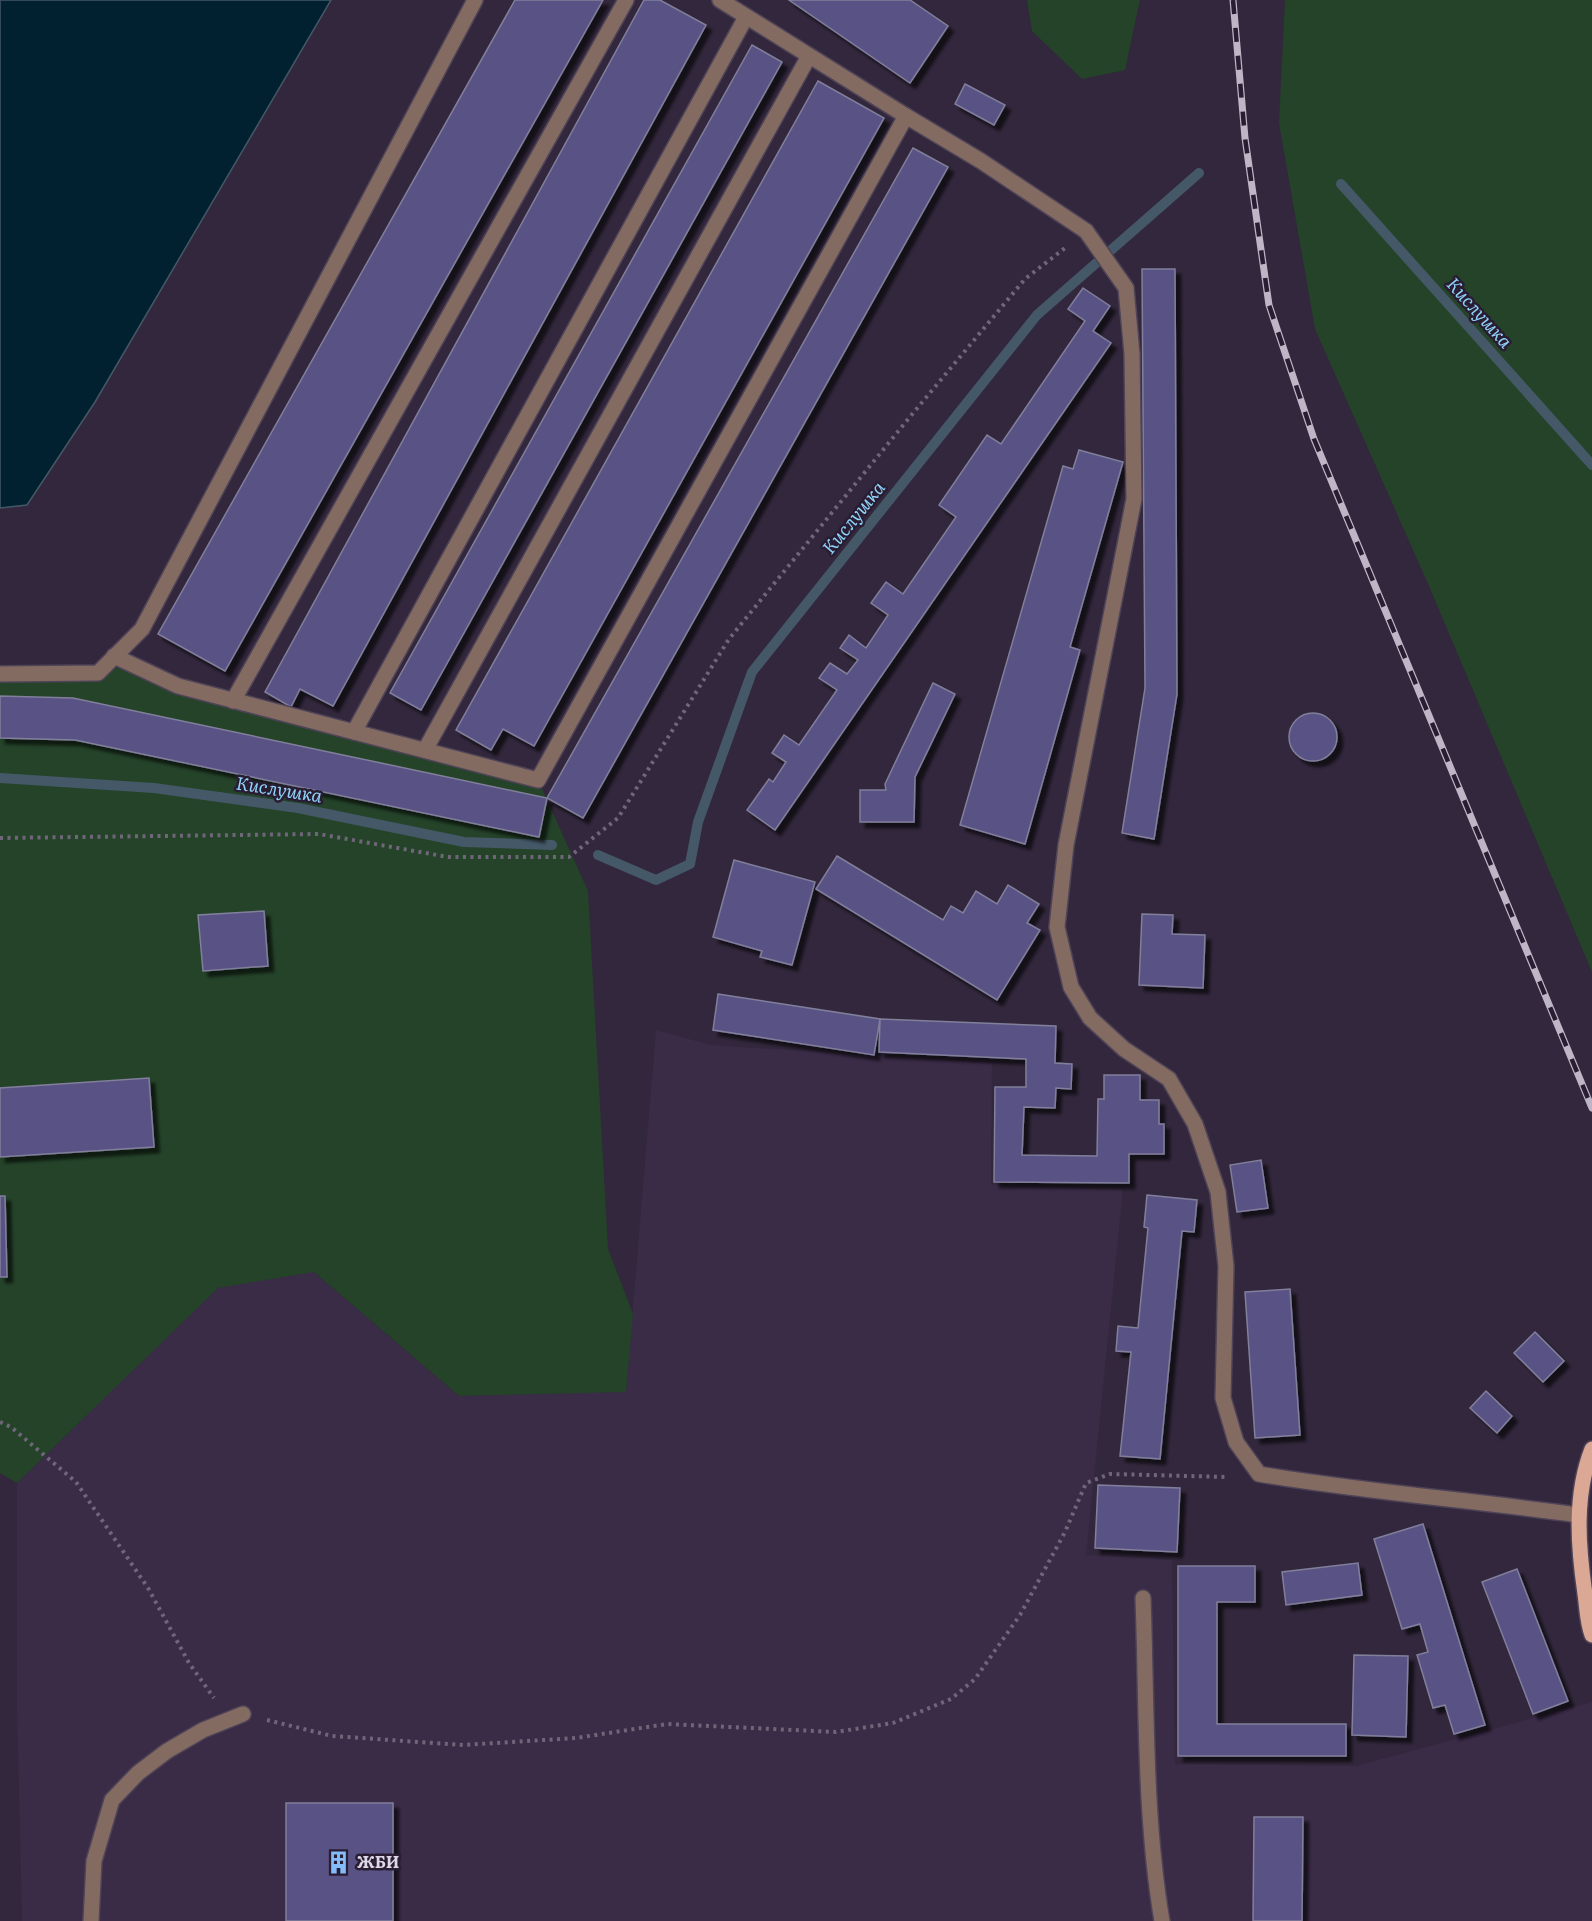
<svg xmlns="http://www.w3.org/2000/svg" width="1592" height="1921" font-family="Literata,serif">
<style>
.built{fill:#3a2b47}
.green{fill:#244329}
.water{fill:#022130;stroke:#445867;stroke-width:1.5}
.lines{fill:none;stroke-linecap:round;stroke-linejoin:round}
.stream{stroke:#445867;stroke-width:10}
.building{fill:#595384;stroke:#817f9b;stroke-width:1.5;filter:url(#shadow)}
.minor-casing{stroke:#4e4357;stroke-width:18}
.major-casing{stroke:#4e4357;stroke-width:18}
.path{stroke:#6f6679;stroke-width:4;stroke-dasharray:3 4.5;stroke-linecap:butt}
.minor{stroke:#836b61;stroke-width:15}
.major{stroke:#daa894;stroke-width:15}
.rail-casing{stroke:#beb6c6;stroke-width:7}
.rail{stroke:#281d32;stroke-width:4.5;stroke-dasharray:14;stroke-linecap:butt}
.labels{text-anchor:middle;stroke-width:5;stroke-linejoin:round;paint-order:stroke}
.poi-label{font-size:16px;font-weight:bold;fill:#ded7e6;stroke:#281d32;text-anchor:start}
.water-label{font-size:18px;font-style:italic;fill:#90d2f8;stroke:#281d32}
</style>
<defs>
<filter id="shadow"><feDropShadow dx="5.5" dy="5.5" stdDeviation="1.5" flood-color="#0009"/></filter>
</defs>
<rect width="100%" height="100%" fill="#32273c"/>
<polygon class="built" points="656,1030 711,1045 992,1063 991,1185 1123,1190 1086,1555 1172,1560 1175,1764 1356,1766 1592,1702 1592,1921 22,1921 17,1706 17,1483 218,1287 314,1272 459,1396 626,1391"/>
<g class="green">
<polygon points="1027,0 1140,0 1125,70 1082,79 1032,31"/>
<polygon points="1285,0 1592,0 1592,972 1429,586 1315,329 1279,123"/>
<polygon points="114,656 178,686 538,780 588,891 608,1249 633,1314 626,1392 459,1396 314,1272 218,1288 17,1483 0,1473 0,674 98,673"/>
</g>
<polygon class="water" points="0,0 331,0 95,402 27,505 0,508"/>
<g class="lines">
<g class="stream">
<polyline points="1341,184 1592,465"/>
<polyline points="0,778 154,788 298,808 464,842 552,845"/>
<polyline points="598,855 656,880 690,864 698,822 752,672 1037,315 1199,173"/>
</g>
</g>
<g class="building">
<polygon points="515,0 603,0 225,671 158,634"/>
<polygon points="644,0 660,0 706,25 333,706 300,689 291,707 265,692"/>
<polygon points="789,0 910,0 948,26 910,83"/>
<polygon points="752,45 782,62 421,710 390,693"/>
<polygon points="818,81 884,118 534,746 503,729 491,750 456,730"/>
<polygon points="965,84 1005,105 994,125 955,104"/>
<polygon points="913,148 948,167 583,818 547,798"/>
<polygon points="1142,269 1175,269 1177,694 1154,839 1122,833 1145,688"/>
<polygon points="1083,288 1110,306 1093,331 1111,343 775,830 747,810 769,779 773,782 786,762 772,753 784,735 799,745 837,690 819,678 830,663 847,674 858,660 840,648 849,635 866,648 888,615 871,603 886,582 903,594 956,517 939,505 987,435 1001,444 1085,321 1068,309"/>
<polygon points="1079,450 1123,462 1070,647 1080,650 1025,844 960,825 1063,466 1073,469"/>
<polygon points="933,683 955,694 915,777 914,822 860,822 860,790 886,790 885,784"/>
<polygon points="0,696 73,698 547,798 539,837 75,740 0,738"/>
<circle cx="1313" cy="737" r="24"/>
<polygon points="837,856 943,920 951,906 963,913 976,891 997,904 1008,885 1039,904 1027,923 1040,930 997,1000 816,889"/>
<polygon points="734,860 815,882 792,965 760,957 762,951 713,937"/>
<polygon points="264,911 268,966 203,971 198,915"/>
<polygon points="1142,914 1173,915 1172,934 1205,935 1203,988 1139,985"/>
<polygon points="718,994 880,1019 874,1055 713,1030"/>
<polygon points="880,1019 1056,1026 1055,1063 1072,1064 1071,1089 1056,1088 1055,1108 1024,1107 1022,1155 1097,1156 1098,1099 1104,1099 1104,1075 1140,1075 1140,1100 1159,1100 1159,1124 1164,1124 1164,1154 1129,1154 1129,1183 994,1182 995,1087 1026,1087 1026,1059 879,1052"/>
<polygon points="149,1078 154,1147 0,1157 0,1088"/>
<polygon points="1261,1160 1268,1208 1237,1212 1230,1165"/>
<polygon points="1147,1195 1197,1200 1194,1232 1182,1231 1160,1459 1120,1456 1131,1352 1116,1351 1118,1326 1138,1328 1148,1228 1144,1227"/>
<polygon points="0,1196 5,1196 7,1277 0,1277"/>
<polygon points="1290,1289 1300,1435 1255,1438 1245,1292"/>
<polygon points="1535,1332 1564,1361 1543,1382 1514,1353"/>
<polygon points="1486,1391 1512,1416 1497,1433 1470,1408"/>
<polygon points="1098,1485 1180,1488 1177,1552 1095,1548"/>
<polygon points="1423,1524 1485,1725 1454,1734 1445,1705 1433,1708 1417,1655 1428,1652 1420,1624 1402,1629 1374,1539"/>
<polygon points="1358,1563 1362,1595 1286,1605 1282,1572"/>
<polygon points="1178,1566 1255,1566 1255,1602 1217,1602 1217,1724 1346,1724 1346,1756 1178,1756"/>
<polygon points="1517,1569 1568,1701 1533,1714 1482,1582"/>
<polygon points="1354,1655 1408,1656 1406,1737 1352,1735"/>
<rect x="286" y="1803" width="107" height="118"/>
<polygon points="1254,1817 1303,1817 1302,1921 1253,1921"/>
</g>
<g class="lines">
<defs>
<g id="minor">
<path d="M906 116 981 161 1086 231 1126 288 1132 354 1134 499 1066 845 1057 927 1071 987 1090 1018 1124 1049 1169 1079 1195 1124 1218 1192 1226 1266 1223 1398 1236 1442 1259 1474C1365 1492 1472 1500 1578 1515"/>
<polyline points="114,656 178,686 538,780 906,116 720,0"/>
<polyline points="0,674 98,673 142,629 475,0"/>
<polyline points="233,701 626,0"/>
<polyline points="354,732 746,17"/>
<polyline points="425,750 809,56"/>
<path d="M1143 1598C1147 1706 1144 1815 1162 1921"/>
<polyline points="91,1921 94,1861 112,1800 138,1773 167,1751 203,1730 243,1714"/>
</g>
<path id="major" d="M1592 1449C1574 1495 1578 1546 1585 1594 1587 1608 1587 1622 1592 1635"/>
</defs>
<use href="#minor" class="minor-casing"/>
<use href="#major" class="major-casing"/>
<g class="path">
<polyline points="0,838 319,834 448,857 569,857 618,818 729,639 909,418 1025,279 1065,248"/>
<polyline points="0,1422 11,1427 76,1482 148,1588 189,1663 214,1698"/>
<polyline points="267,1720 332,1736 463,1745 576,1738 667,1724 836,1732 893,1723 951,1699 975,1679 1020,1615 1065,1532 1086,1483 1110,1474 1228,1477"/>
</g>
<use href="#minor" class="minor"/>
<use href="#major" class="major"/>
<defs>
<polyline id="rail" points="1233,0 1245,138 1269,305 1314,439 1592,1108"/>
</defs>
<use href="#rail" class="rail-casing"/>
<use href="#rail" class="rail"/>
</g>
<defs>
<symbol id="building-bare" viewBox="-9 -9 18 18"><path d="M-4-6H4V6H1V3H-1V6H-4ZM-2.5-4.3h1.7v1.8h-1.7ZM.8-4.3h1.7v1.8H.8ZM-2.5-1h1.7V.8h-1.7ZM.8-1h1.7V.8H.8Z" fill="#84bcfb" stroke="#281d32" stroke-width="2.5" paint-order="stroke"/></symbol>
</defs>
<g fill-rule="evenodd">
<use href="#building-bare" x="322" y="1846" width="33" height="33"/>
</g>
<g class="labels">
<g class="poi-label">
<text x="357" y="1868">ЖБИ</text>
</g>
<g class="water-label">
<text transform="translate(1479 313) rotate(48)" y="6">Кислушка</text>
<text transform="translate(854 518) rotate(-51)" y="6">Кислушка</text>
<text transform="translate(279 790) rotate(9)" y="6">Кислушка</text>
</g>
</g>
</svg>
